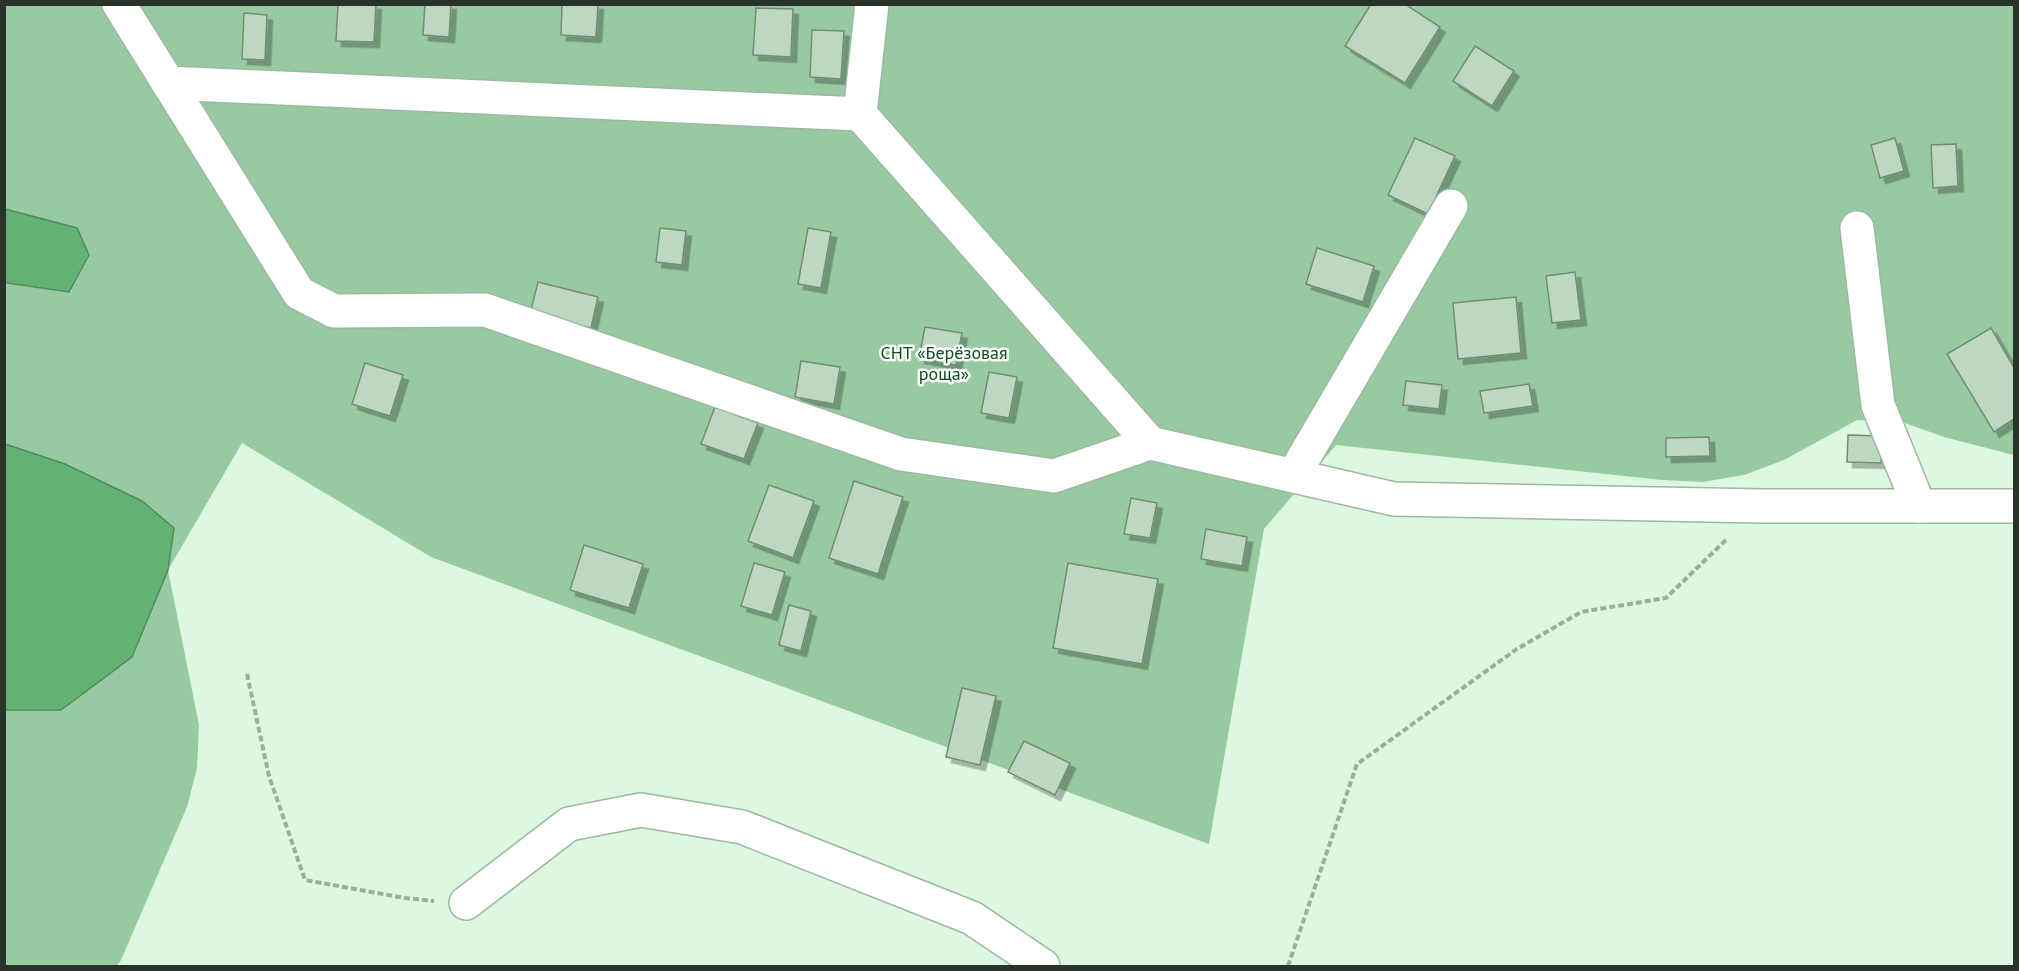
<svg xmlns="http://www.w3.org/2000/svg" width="2019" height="971" font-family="'PT Sans',sans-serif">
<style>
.green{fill:#98caa1}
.water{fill:#64b174;stroke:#528b5e;stroke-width:1.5}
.building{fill:#bdd8c1;stroke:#728c76;stroke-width:1.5;filter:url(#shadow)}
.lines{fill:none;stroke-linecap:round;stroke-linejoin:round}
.minor-casing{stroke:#9db8a1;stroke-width:36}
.path{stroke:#99ae9b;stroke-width:4;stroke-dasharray:6 3;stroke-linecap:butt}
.minor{stroke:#fff;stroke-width:33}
.labels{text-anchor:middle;stroke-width:5;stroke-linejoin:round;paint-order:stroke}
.park-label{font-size:18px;fill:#114a22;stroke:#f9fef9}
</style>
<defs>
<filter id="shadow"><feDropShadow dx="5.5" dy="5.5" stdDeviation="0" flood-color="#0004"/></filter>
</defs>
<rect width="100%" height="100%" fill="#dcf8e0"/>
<polygon class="green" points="6,5 2014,5 2014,455 1944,437 1902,422 1857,420 1784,460 1744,475 1703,482 1662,480 1336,445 1264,529 1209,844 431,557 242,443 168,570 199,725 197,768 187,807 121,960 117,966 5,966 5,710 61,710 65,464 5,444 4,280 8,283 69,292 77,228 5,209"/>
<g class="water">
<polygon points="5,209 77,228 89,255 69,292 7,283 5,280"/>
<polygon points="5,444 65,464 142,501 174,528 168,570 132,657 61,710 5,710"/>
</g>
<g class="building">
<polygon points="338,4 376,4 374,42 336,41"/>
<polygon points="425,4 451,4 449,37 423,35"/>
<polygon points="562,4 598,4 596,37 561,35"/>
<polygon points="1371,4 1405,4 1440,27 1405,83 1345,46"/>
<polygon points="756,8 793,9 791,57 753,55"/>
<polygon points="244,13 267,15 265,60 242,59"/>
<polygon points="812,30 844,31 841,79 810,77"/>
<polygon points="1475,46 1514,71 1492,106 1453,81"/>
<polygon points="1415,138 1455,156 1428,214 1388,195"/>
<polygon points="1895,138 1904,171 1880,178 1871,145"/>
<polygon points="1956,144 1958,186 1933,188 1931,145"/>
<polygon points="660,228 686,231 682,265 656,262"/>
<polygon points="808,228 831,232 821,288 798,284"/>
<polygon points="1317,248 1374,266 1363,302 1306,284"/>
<polygon points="1575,272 1581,320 1552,323 1546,276"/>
<polygon points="538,282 598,297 591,328 530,314"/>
<polygon points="1516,297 1521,353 1458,359 1453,303"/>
<polygon points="925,327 962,333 956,365 919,358"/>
<polygon points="1991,328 2014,368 2014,419 1994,432 1947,354"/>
<polygon points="801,361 840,367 834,404 795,397"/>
<polygon points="365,363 403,375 390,416 352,404"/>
<polygon points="989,372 1017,377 1009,418 981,413"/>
<polygon points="1406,381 1442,385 1439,409 1403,405"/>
<polygon points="1529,384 1533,406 1484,413 1480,391"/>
<polygon points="715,407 758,423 744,459 701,444"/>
<polygon points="1848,435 1882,436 1881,463 1847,462"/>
<polygon points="1709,437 1710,456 1666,457 1666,438"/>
<polygon points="854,481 903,497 878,574 829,558"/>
<polygon points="769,485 814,501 793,558 748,541"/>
<polygon points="1131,498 1157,503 1150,538 1124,534"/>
<polygon points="1206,529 1247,537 1242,566 1201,559"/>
<polygon points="584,545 643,564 629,608 570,590"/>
<polygon points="754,563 785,572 772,615 741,606"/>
<polygon points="1068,563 1158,579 1142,664 1053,648"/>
<polygon points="789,605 811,611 801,651 779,645"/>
<polygon points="962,688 996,696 980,765 946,757"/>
<polygon points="1024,741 1070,763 1055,795 1008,772"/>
</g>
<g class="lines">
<defs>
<g id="minor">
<polyline points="119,4 299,293 334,311 485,310 901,454 1054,476 1150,443 1394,499 1762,506 2014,506"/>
<polyline points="872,4 860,114 1150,443"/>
<polyline points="168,83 860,114"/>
<polyline points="1857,228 1878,405 1919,506"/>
<polyline points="1293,476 1451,206"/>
<polyline points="466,903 569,824 641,810 742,827 972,918 1043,966"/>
</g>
</defs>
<use href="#minor" class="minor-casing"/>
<g class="path">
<polyline points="247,674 269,776 305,880 405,898 434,901"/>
<polyline points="1288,966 1357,764 1517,649 1581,612 1666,598 1727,539"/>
</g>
<use href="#minor" class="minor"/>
</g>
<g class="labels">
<g class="park-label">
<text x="944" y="359">СНТ «Берёзовая<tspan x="944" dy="21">роща»</tspan></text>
</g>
</g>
<rect width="2019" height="971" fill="none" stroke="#29332a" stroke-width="12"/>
</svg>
